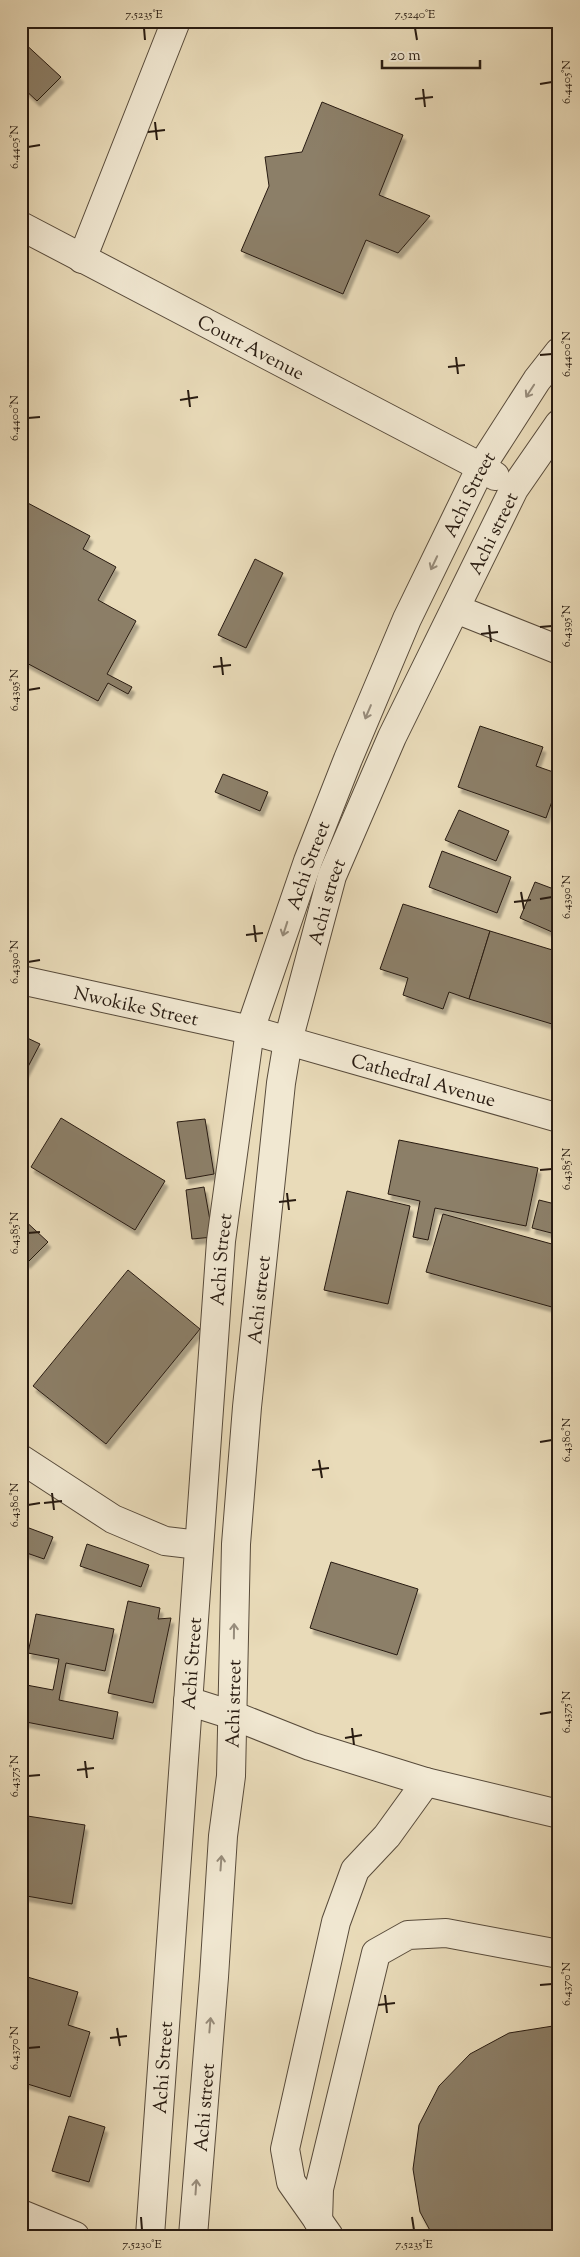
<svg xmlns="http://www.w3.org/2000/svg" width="580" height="2257" font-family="'Sorts Mill Goudy',serif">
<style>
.building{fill:#8c7f68;stroke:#281b11;filter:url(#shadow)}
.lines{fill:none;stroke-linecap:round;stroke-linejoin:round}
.minor-casing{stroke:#584b3b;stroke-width:30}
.minor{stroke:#f1e8d2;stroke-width:28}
.oneway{stroke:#978c7b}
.ticks{fill:none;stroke:#281b11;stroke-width:2}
.labels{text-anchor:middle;stroke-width:4;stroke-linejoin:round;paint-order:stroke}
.street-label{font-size:19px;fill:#281b11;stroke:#f1e8d2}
.neatline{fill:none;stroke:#281b11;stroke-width:2}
.ticks-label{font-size:12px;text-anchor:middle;fill:#281b11}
</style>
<defs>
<filter id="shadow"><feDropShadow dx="3" dy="5.5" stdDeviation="1" flood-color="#0004"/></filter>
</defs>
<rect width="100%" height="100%" fill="#e9dbb9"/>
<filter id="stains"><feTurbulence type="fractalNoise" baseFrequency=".004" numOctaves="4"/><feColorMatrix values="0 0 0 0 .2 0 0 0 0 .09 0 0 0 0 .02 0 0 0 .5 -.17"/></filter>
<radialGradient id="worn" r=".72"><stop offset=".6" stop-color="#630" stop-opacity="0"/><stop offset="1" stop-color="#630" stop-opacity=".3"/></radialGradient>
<g class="building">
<polygon points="21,40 61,77 37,101 21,86"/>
<polygon points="322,102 403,135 379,195 430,216 398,253 366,240 343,294 241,251 269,186 265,157 302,152"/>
<polygon points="24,501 90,536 83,549 116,567 98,600 136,621 107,674 132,687 128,694 108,683 98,701 21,660 21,507"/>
<polygon points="255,559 283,573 246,648 218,635"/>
<polygon points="480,726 543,747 536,766 559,774 559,782 546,818 458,787"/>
<polygon points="223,774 268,792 260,811 215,792"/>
<polygon points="459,810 509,831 496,861 445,840"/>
<polygon points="442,851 511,877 497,913 429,887"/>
<polygon points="535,882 559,891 559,935 520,918"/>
<polygon points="403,904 490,931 469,999 449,992 443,1009 403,995 408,978 380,969"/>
<polygon points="490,931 559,952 559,1001 552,1024 469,999"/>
<polygon points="21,1035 40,1044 21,1080"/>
<polygon points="61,1118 165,1181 135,1230 31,1167"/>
<polygon points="205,1119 214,1174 186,1179 177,1122"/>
<polygon points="399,1140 538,1168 526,1226 435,1208 428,1240 413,1237 420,1201 388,1194"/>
<polygon points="204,1187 213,1237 192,1239 186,1190"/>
<polygon points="347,1191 410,1206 388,1304 324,1290"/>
<polygon points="539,1200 559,1205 559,1235 532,1228"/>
<polygon points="443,1214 559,1246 559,1309 426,1272"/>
<polygon points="21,1217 48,1242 27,1263 21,1258"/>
<polygon points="128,1270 200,1329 106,1444 33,1386"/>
<polygon points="21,1525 53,1537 44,1559 21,1551"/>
<polygon points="87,1544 149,1565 141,1587 80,1566"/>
<polygon points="331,1562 418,1589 397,1655 310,1628"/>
<polygon points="128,1601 160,1608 158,1619 171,1618 153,1703 108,1693"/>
<polygon points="36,1614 114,1629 105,1671 66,1663 59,1700 118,1712 113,1739 21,1721 21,1684 53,1690 59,1659 28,1653"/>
<polygon points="21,1815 85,1825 72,1904 21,1895"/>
<polygon points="24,1976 78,1992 68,2025 90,2032 70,2097 21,2082 21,1984"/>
<polygon points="553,2026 559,2027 559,2236 433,2236 420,2212 413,2169 419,2125 439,2086 470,2054 509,2033"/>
<polygon points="69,2116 105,2127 89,2182 52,2171"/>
</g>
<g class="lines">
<defs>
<g id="minor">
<path id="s1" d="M21 226 481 467 495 476"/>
<polyline points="82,259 176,21"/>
<polyline points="456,609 559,650"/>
<path id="s2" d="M21 980 250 1030 559 1118"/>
<polyline points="21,1459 113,1519 165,1541 199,1545"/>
<polyline points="188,1701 232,1715 310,1746 426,1782 559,1814"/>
<polyline points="21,2214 75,2236"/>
<polyline points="318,2221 319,2189 376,1953 408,1935 446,1933 559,1954"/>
<path id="s3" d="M150 2236 221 1241 250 1030 308 861 348 759 407 619 481 467 537 380 559 352"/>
<path id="s4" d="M193 2236 214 1977 223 1836 231 1776 236 1544 247 1407 281 1083 288 1041 332 876 392 737 514 489 559 424"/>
<polyline points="329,2236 291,2182 285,2149 336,1922 355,1870 387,1836 426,1782"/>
</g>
</defs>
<use href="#minor" class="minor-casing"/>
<use href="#minor" class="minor"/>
</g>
<defs><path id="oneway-shaft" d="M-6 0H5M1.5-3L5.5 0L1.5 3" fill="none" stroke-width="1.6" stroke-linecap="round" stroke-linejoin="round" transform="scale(1.25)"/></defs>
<g class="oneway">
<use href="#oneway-shaft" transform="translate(530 391) rotate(123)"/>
<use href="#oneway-shaft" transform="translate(434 563) rotate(115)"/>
<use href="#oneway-shaft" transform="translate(368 712) rotate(113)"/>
<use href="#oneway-shaft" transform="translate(285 929) rotate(108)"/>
<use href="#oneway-shaft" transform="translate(234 1631) rotate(-89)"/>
<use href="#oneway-shaft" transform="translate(221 1863) rotate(-86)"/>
<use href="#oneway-shaft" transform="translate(210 2025) rotate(-85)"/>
<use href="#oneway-shaft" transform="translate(196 2187) rotate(-86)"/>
</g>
<path class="ticks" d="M144 28 145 40M415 28 417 40M540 84 552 82M423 89 425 107M415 99 433 97M155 122 157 140M148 132 165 130M28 147 40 145M540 355 552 354M456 357 458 374M448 367 465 365M188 390 190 407M180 400 198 397M28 418 40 417M489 625 491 642M540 627 552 626M481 634 498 632M221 657 223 675M213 667 231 665M28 690 40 688M521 892 524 909M540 899 552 897M514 902 531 900M254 925 256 942M246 935 263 933M28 962 40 960M540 1170 552 1169M287 1193 289 1210M279 1202 296 1200M28 1233 40 1232M540 1442 552 1440M319 1460 322 1478M312 1470 329 1468M52 1493 54 1510M44 1503 62 1501M28 1505 40 1503M540 1714 552 1712M352 1728 354 1745M345 1738 362 1735M85 1761 87 1778M77 1770 94 1768M28 1776 40 1775M540 1985 552 1984M385 1995 387 2013M378 2005 395 2003M117 2028 120 2046M110 2038 127 2036M28 2048 40 2047M141 2217 142 2230M412 2217 414 2230"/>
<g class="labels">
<g class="street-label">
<text dy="7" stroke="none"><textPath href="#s1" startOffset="260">Court Avenue</textPath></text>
<text dy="7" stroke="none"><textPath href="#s3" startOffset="1790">Achi Street</textPath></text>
<text dy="7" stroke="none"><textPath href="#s4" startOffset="1749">Achi street</textPath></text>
<text dy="7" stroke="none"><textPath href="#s3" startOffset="1385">Achi Street</textPath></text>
<text dy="7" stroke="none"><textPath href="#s4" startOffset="1344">Achi street</textPath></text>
<text dy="7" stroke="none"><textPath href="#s2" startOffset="118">Nwokike Street</textPath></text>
<text dy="7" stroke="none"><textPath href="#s2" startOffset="415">Cathedral Avenue</textPath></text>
<text dy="7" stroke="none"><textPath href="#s3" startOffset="979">Achi Street</textPath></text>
<text dy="7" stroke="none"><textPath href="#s4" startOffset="939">Achi street</textPath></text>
<text dy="7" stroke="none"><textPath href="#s3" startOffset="574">Achi Street</textPath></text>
<text dy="7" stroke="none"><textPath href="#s4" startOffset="534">Achi street</textPath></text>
<text dy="7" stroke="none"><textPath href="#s3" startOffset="169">Achi Street</textPath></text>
<text dy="7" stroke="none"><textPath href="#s4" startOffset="129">Achi street</textPath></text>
</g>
</g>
<rect width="580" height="2257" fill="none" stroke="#e9dbb9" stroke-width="55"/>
<path d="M382 60v8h98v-8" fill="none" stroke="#281b11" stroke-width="2.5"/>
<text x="390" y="60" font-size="15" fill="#281b11" stroke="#f1e8d2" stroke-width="4" paint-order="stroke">20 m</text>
<rect x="28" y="28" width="524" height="2202" class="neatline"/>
<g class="ticks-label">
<text x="144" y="18">7.5235°E</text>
<text x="415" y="18">7.5240°E</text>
<text transform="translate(566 82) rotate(-90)" y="4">6.4405°N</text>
<text transform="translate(14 147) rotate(-90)" y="4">6.4405°N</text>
<text transform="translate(566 354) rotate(-90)" y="4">6.4400°N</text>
<text transform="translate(14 418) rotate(-90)" y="4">6.4400°N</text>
<text transform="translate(566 626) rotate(-90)" y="4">6.4395°N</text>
<text transform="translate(14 690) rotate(-90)" y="4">6.4395°N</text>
<text transform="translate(566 897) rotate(-90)" y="4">6.4390°N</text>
<text transform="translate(14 962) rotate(-90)" y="4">6.4390°N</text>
<text transform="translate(566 1169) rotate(-90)" y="4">6.4385°N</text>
<text transform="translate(14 1233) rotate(-90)" y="4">6.4385°N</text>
<text transform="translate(566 1440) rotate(-90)" y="4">6.4380°N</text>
<text transform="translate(14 1505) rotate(-90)" y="4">6.4380°N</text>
<text transform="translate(566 1712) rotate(-90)" y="4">6.4375°N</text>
<text transform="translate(14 1776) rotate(-90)" y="4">6.4375°N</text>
<text transform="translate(566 1984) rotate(-90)" y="4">6.4370°N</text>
<text transform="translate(14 2048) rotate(-90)" y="4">6.4370°N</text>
<text x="142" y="2248">7.5230°E</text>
<text x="414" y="2248">7.5235°E</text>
</g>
<rect width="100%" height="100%" filter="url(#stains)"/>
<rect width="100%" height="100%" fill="url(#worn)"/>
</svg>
